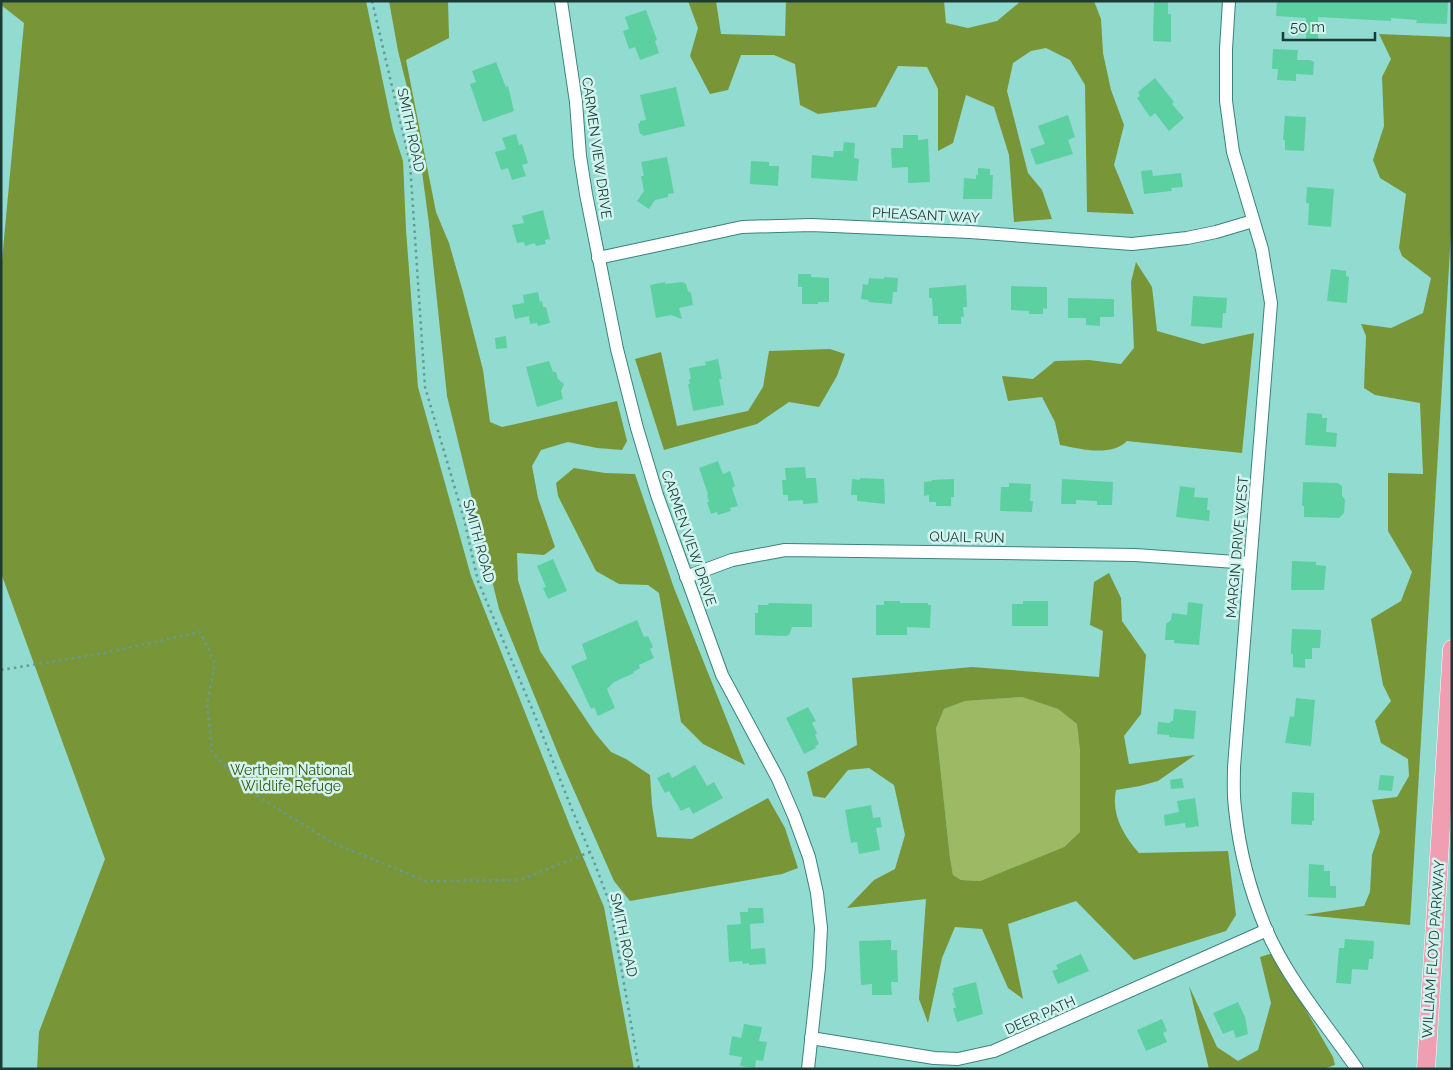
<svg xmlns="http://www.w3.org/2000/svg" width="1453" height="1070" font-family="Raleway,sans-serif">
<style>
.green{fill:#9db963}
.forest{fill:#789537;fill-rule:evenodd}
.building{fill:#5dd0a2}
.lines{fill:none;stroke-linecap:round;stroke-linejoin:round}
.minor-casing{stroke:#3a837a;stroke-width:14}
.highway-casing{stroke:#fff;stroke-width:19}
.path{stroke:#649c94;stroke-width:2.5;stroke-dasharray:2.5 4;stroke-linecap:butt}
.minor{stroke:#fff;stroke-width:12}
.highway{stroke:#f09fb2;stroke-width:18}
.labels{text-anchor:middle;stroke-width:5;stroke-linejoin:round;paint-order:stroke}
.street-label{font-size:14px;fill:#1c3a36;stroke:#d1f4ee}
.park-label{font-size:14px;fill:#3b4e07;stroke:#d1f4ee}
</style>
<rect width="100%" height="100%" fill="#92dbd1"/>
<polygon class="green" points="1022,697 1058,709 1077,724 1080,751 1080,832 1064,847 980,881 961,880 953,875 950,858 936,728 944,709 965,701"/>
<g class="forest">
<polygon points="1,1 366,1 393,130 403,161 406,230 418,387 471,576 570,826 604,907 634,1069 37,1069 39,1032 105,859 1,573 1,271 24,23 1,5"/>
<polygon points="389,1 448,1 449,38 406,60 436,212 449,243 463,292 483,370 490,422 502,427 617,401 627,441 622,450 597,448 568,442 541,450 532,466 538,498 555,547 544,555 517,553 518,580 540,651 595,733 611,752 626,759 650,775 652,805 657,837 692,839 768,798 785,828 798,868 782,874 630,901 614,881 561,761 499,609 447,396 429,224 415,119 398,51"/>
<polygon points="688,1 716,1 721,34 785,36 786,1 944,1 946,23 968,28 997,21 1021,1 1094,1 1101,19 1103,53 1111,90 1124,125 1114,165 1134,214 1087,212 1085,85 1070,60 1046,48 1031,51 1013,63 1007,91 1028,173 1042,190 1052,219 1014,222 1009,155 994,107 966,95 953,143 938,151 938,89 927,67 898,66 876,107 818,114 800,105 795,64 774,55 741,55 728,90 710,94 690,56 698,28"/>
<polygon points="1379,34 1452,37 1452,216 1410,925 1304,915 1364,906 1370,892 1372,855 1380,832 1372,800 1397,797 1409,776 1408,759 1381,743 1375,721 1391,701 1383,685 1371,619 1401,601 1412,572 1388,531 1388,473 1423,474 1420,403 1375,395 1364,388 1366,336 1361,324 1391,328 1423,313 1431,278 1402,256 1399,248 1406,194 1380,178 1373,160 1384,126 1382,77 1391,59"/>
<path d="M1136 262 1152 287 1157 331 1203 344 1254 333 1242 453 1127 441C1111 457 1081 449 1060 445L1055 422 1042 397 1008 401 1002 376 1033 379 1055 361 1089 360 1121 364 1134 348 1131 282Z"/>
<polygon points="830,349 845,354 837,376 819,407 789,402 757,424 664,450 635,359 661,352 677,426 748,411 763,387 769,351"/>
<polygon points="574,468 605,473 635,474 674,588 745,765 703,744 681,722 659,593 648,585 619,584 596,571 558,496 556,483"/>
<path d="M1109 573 1121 598 1122 621 1146 655 1141 714 1124 736 1129 764 1195 755 1158 781 1140 786 1116 790C1111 814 1123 835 1139 853L1228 851 1236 915 1226 931 1134 960 1076 901 1008 924 1023 999 1008 988 982 929 955 927 942 958 928 1023 919 999 926 899 847 908 874 880 895 869 905 835 894 785 869 768 848 770 825 798 813 796 807 772 857 745 852 678 972 667 1099 677 1103 631 1090 625 1094 582ZM1022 697 1058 709 1077 724 1080 751V832L1064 847 980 881 961 880 953 875 950 858 936 728 944 709 965 701Z"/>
<polygon points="1273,953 1333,1057 1335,1065 1323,1069 1209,1069 1189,986 1217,1047 1238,1061 1258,1050 1271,1003 1260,957"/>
</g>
<g class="building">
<polygon points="1154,1 1168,2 1168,14 1171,14 1171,42 1153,41"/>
<polygon points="1277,1 1448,2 1447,24 1416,23 1417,20 1391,18 1391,21 1318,17 1318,39 1306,40 1306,18 1276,16"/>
<polygon points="646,10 657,40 655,41 659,53 640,60 635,47 629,49 623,31 629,29 625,17"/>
<polygon points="1273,49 1298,50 1297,60 1310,60 1314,62 1313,75 1296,74 1296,81 1277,80 1278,69 1272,69"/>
<polygon points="496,62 506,87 508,86 514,111 483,122 470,84 476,82 472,71"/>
<polygon points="1155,78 1174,102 1172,104 1184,118 1169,131 1155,113 1150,117 1137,98 1140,96 1138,92"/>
<polygon points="676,87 685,126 643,136 642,134 640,134 638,124 640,123 640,121 646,120 640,95"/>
<polygon points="1068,115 1075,137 1068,140 1073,154 1036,165 1030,149 1045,144 1038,126"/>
<polygon points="1285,116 1306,117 1304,151 1285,150 1285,140 1283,140"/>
<polygon points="516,134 519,145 522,144 528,163 522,165 526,176 512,180 508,168 501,170 495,152 506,149 502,138"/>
<polygon points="903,135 918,135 918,140 928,139 930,182 908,183 908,167 892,168 891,148 903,148"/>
<polygon points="844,142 855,143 854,158 859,159 857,181 811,178 812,155 833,157 834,151 843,151"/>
<polygon points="667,157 674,193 668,194 668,197 655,200 649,209 637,201 644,191 641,176 644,176 641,162"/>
<polygon points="751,161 769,162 769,166 779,166 778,186 750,184"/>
<polygon points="978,168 990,169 990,175 993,175 992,199 963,199 964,178 976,179 976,175 978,175"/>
<polygon points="1152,170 1153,176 1181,173 1183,187 1171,188 1172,191 1144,194 1141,171"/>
<polygon points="1307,187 1334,189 1331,227 1308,225 1309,203 1306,203"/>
<polygon points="543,210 550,239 545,240 546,244 536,246 535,243 525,246 524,242 517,243 512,225 524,223 522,216"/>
<polygon points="1331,269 1346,271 1346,276 1349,277 1347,303 1327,301"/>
<polygon points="798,274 811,274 811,277 829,278 829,302 818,302 818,304 802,304 802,287 798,287"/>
<polygon points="884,277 898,278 897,292 893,292 892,304 868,302 869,300 861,299 863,284 868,285 869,278 884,279"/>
<polygon points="665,282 665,284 682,282 686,284 688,291 691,293 693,305 679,308 682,319 671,315 656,318 650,285"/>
<polygon points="966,285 967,307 963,307 964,317 961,317 961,324 938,324 938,316 933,316 932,298 929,298 929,288"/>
<polygon points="1011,286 1047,287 1047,309 1043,308 1043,314 1029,314 1029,311 1011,310"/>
<polygon points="538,292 540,302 542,301 543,307 546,307 550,323 538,326 537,323 530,324 529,316 515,319 512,305 524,303 523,295"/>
<polygon points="1193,296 1227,298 1226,313 1223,313 1222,328 1191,326"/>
<polygon points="1068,298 1114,299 1114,317 1100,317 1100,326 1086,325 1086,318 1068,318"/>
<polygon points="506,336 507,348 496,349 495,338"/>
<polygon points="718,359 722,379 719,379 724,405 693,411 688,384 690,384 689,379 691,379 689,368 706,365 705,362"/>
<polygon points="549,361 553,372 556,372 558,379 564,384 561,391 563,399 537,407 526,367"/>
<polygon points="1307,413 1322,414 1322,418 1327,418 1326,432 1337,433 1336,447 1305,445"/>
<polygon points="718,461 723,474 730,471 735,486 732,488 738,506 730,508 731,511 718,515 717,512 711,514 707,502 709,502 707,495 708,494 699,468"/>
<polygon points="805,467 806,478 816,478 818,503 803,504 803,500 788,501 788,495 783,495 782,480 786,480 785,468"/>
<polygon points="860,478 884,479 885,504 857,501 857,495 851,495 852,479 860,480"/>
<polygon points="954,479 954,497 951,497 951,506 936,506 936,502 929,502 929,495 924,496 924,482 932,481 932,480"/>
<polygon points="1062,479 1113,482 1112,505 1097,505 1097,501 1076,500 1076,504 1061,504"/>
<polygon points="1303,482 1338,483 1342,486 1342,496 1345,500 1344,513 1339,518 1304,517 1304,506 1302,506"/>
<polygon points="1009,483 1031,484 1030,501 1033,501 1032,512 1000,511 1001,487 1009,487"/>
<polygon points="1180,486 1195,488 1194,497 1208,498 1207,510 1210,510 1209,521 1176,517"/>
<polygon points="553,559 567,591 548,599 543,588 546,587 537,566"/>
<polygon points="1292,561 1316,562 1316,565 1326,566 1324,590 1291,590"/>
<polygon points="884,601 900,601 900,603 928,603 928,605 931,605 930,628 907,627 907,635 876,635 876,605 884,605"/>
<polygon points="1023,601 1048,601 1048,626 1012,626 1012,604 1023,604"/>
<polygon points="1188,602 1203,604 1199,645 1174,643 1174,640 1165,640 1166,624 1171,620 1172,613 1187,615"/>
<polygon points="769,603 812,604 812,627 792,627 789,635 785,636 755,635 755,613 758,613 758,605 768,605"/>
<polygon points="637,620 644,637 648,636 653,647 650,649 654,658 639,665 640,668 633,672 634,673 614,682 607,689 615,708 598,716 594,707 591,709 571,666 587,659 582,644"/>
<polygon points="1292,629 1321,630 1320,648 1312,648 1312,659 1305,659 1305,668 1293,667 1293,654 1291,654 1291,649"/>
<polygon points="1296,698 1315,700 1311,746 1285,743 1290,716 1294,717"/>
<polygon points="808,707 816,721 812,723 817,733 815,735 819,744 815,746 816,748 804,754 786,718"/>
<polygon points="1174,709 1196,711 1194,739 1169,737 1169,735 1157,734 1158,722 1170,723 1171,721 1173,721"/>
<polygon points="695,765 707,786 714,782 723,798 693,814 689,807 681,811 669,791 665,793 657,778 669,772 672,778"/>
<polygon points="1380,775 1394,776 1392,791 1378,790"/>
<polygon points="1182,778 1184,788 1171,789 1170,780"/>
<polygon points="1292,792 1314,793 1314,821 1312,821 1312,825 1291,824"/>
<polygon points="1195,798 1199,826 1186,828 1185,823 1165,826 1164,815 1179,812 1177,801"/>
<polygon points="871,805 873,818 880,817 882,827 876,828 880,850 859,854 857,842 851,843 845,810"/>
<polygon points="1309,864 1324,865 1324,871 1330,871 1330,886 1336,886 1336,898 1308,897"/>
<polygon points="748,908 763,908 764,923 750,924 751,949 765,948 766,964 749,965 749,963 743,964 742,961 729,962 727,925 741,924 740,912 748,912"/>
<polygon points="1345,939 1374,941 1373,959 1369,959 1368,970 1352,969 1351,984 1336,983 1339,948 1344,948"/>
<polygon points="891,940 891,950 897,950 898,982 891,982 892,995 872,995 872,984 861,985 859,941"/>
<polygon points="1081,954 1089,971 1058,984 1052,971 1058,969 1056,965"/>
<polygon points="976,982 983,1014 957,1022 953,1008 956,1008 952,993 954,992 953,988"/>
<polygon points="1238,1002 1245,1017 1248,1034 1236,1038 1233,1030 1223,1034 1213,1013"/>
<polygon points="1162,1019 1167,1031 1163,1033 1167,1042 1146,1051 1137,1030"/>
<polygon points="744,1024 762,1027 759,1041 767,1042 763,1061 756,1060 755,1068 740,1066 742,1057 729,1055 732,1036 741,1038"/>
</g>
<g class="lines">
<defs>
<g id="minor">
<polyline points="561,1 576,102 580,156 586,194 617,349 637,428 657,495 722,675 778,779 794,816 809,857 817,893 821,928 819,967 808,1069"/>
<path d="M1229 1 1226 49V101L1233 152 1262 249 1271 303 1234 767C1234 780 1233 794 1235 808 1239 849 1250 891 1266 929 1288 980 1326 1024 1357 1069"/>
<polyline points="598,258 742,227 811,225 970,232 1132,244 1187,238 1216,232 1253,221"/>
<polyline points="686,577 732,560 785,550 1135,555 1250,563"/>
<polyline points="811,1038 934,1058 958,1059 994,1051 1267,930"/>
</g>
<polyline id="highway" points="1426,1069 1452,649"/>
</defs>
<use href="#minor" class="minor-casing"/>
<use href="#highway" class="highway-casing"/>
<g class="path">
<polyline points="372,1 410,163 425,387 464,519 478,581 533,711 573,812 593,859 610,904 639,1069"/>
<polyline points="1,670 105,653 200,632 215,663 207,704 212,752 246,789 333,843 426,881 520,880 590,852"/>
</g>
<use href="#minor" class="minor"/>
<use href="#highway" class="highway"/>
</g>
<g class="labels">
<g class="street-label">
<text transform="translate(411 130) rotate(78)" y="5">SMITH ROAD</text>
<text transform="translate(597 148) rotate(82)" y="5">CARMEN VIEW DRIVE</text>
<text transform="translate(926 215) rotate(3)" y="5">PHEASANT WAY</text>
<text transform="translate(967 537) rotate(1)" y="5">QUAIL RUN</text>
<text transform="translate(689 538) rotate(71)" y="5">CARMEN VIEW DRIVE</text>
<text transform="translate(479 541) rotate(75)" y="5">SMITH ROAD</text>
<text transform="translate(1237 547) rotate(-85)" y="5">MARGIN DRIVE WEST</text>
<text transform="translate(624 935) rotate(78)" y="5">SMITH ROAD</text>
<text transform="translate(1433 949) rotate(-86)" y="5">WILLIAM FLOYD PARKWAY</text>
<text transform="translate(1040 1015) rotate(-24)" y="5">DEER PATH</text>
</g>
<g class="park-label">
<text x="291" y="775">Wertheim National<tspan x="291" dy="16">Wildlife Refuge</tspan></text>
</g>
</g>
<rect width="1453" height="1070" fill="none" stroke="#1c3a36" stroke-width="5"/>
<path d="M1283 32v8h92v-8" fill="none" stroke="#1c3a36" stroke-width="2.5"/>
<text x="1290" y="32" font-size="15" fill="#1c3a36" stroke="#d1f4ee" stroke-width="4" paint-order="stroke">50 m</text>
</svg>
